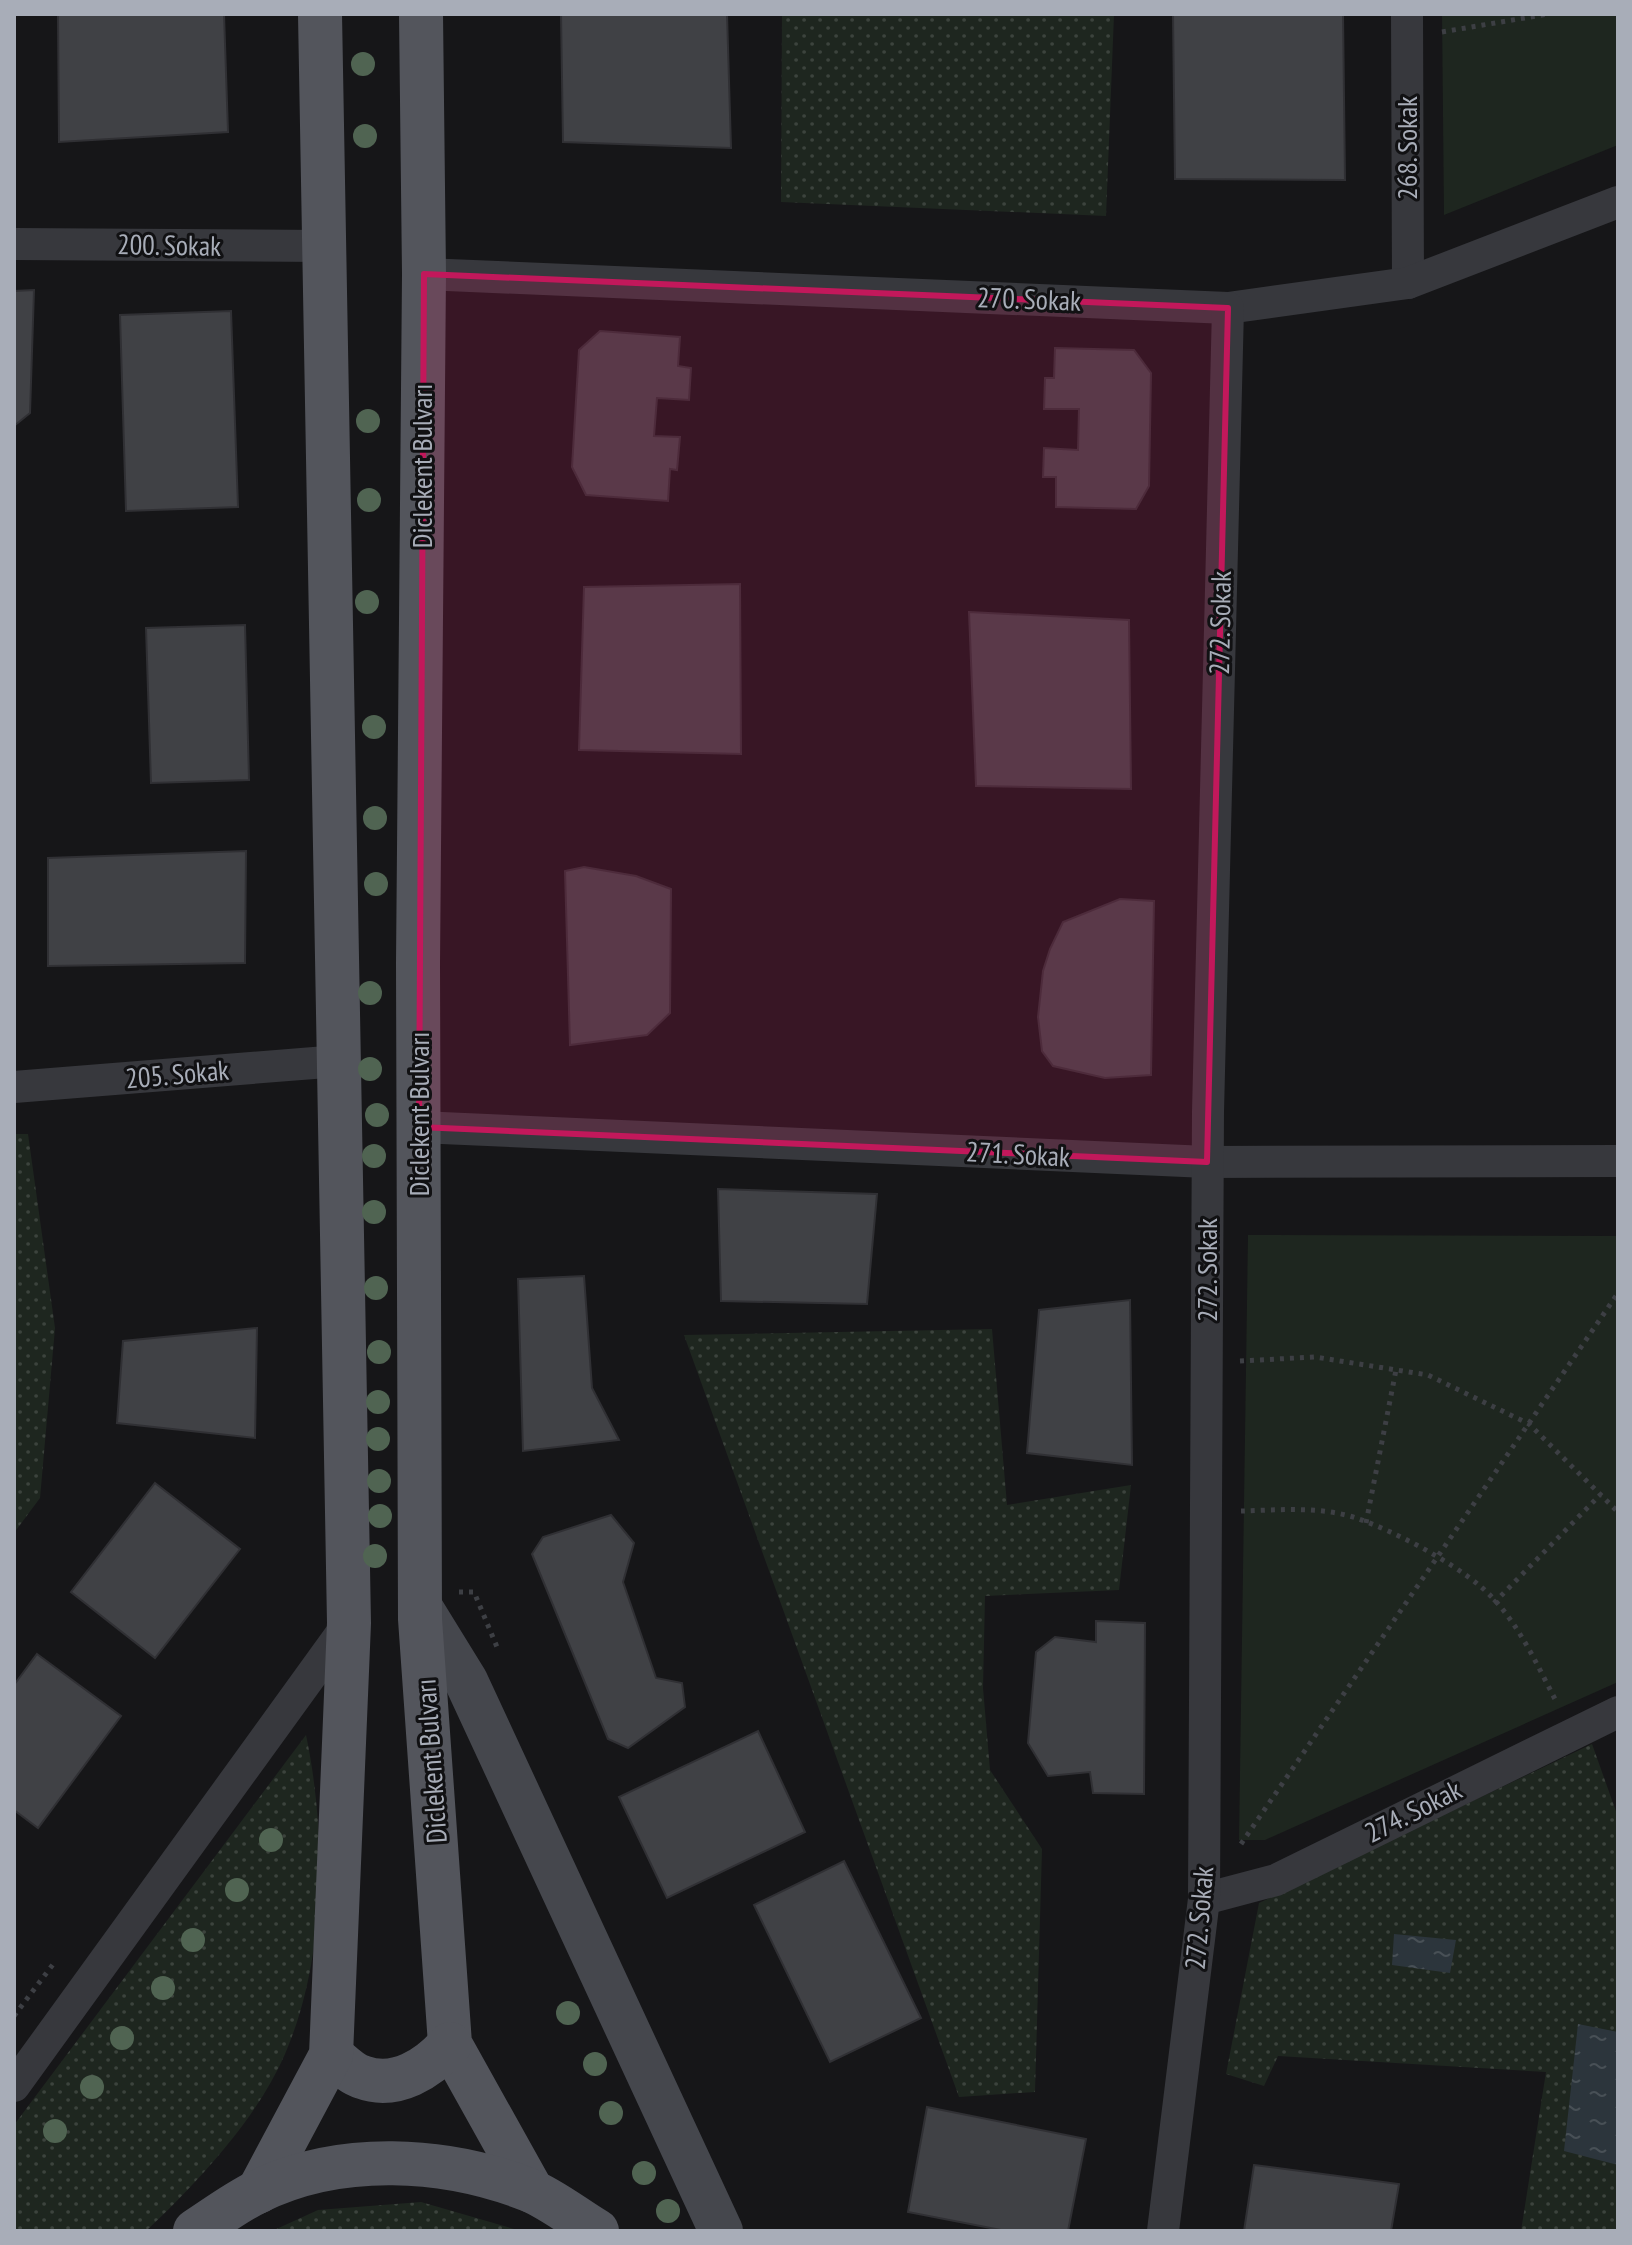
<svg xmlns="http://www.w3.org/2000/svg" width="1632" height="2245" font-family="'PT Sans Narrow',sans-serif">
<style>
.grass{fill:url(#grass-dots)}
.park{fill:#1e261f}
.water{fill:url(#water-ripples)}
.building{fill:#404145;stroke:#303034;stroke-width:2}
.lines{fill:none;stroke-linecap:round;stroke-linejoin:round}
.path{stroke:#3d3f44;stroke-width:5;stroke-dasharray:4 6;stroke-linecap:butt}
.minor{stroke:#37383d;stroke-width:32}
.secondary{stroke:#45474d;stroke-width:44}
.primary{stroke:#53555c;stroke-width:44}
.tree{fill:#506452}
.marked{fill:#c2185b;fill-opacity:0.2;stroke:#c2185b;stroke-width:6;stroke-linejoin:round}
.labels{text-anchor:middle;stroke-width:6;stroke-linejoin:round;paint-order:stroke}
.street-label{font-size:28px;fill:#a8adb8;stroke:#111113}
</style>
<defs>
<pattern id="grass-dots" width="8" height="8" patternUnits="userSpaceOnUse" patternTransform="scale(2)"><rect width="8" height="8" fill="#1e261f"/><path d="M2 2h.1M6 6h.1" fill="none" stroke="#3c433d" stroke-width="1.8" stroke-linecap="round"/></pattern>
<pattern id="water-ripples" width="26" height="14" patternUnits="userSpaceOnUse" patternTransform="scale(2)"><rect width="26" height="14" fill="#2c353c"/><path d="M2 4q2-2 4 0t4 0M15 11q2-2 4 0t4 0" fill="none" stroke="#485056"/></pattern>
</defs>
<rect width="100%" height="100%" fill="#161618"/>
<g class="grass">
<polygon points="782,14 1114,14 1106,216 781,202"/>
<polygon points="14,1134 28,1134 55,1328 40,1498 14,1533"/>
<polygon points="992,1329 1007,1505 1131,1485 1119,1590 985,1596 983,1688 990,1770 1042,1849 1035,2092 959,2097 684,1335"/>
<path d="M306 1735C327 1836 326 1958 285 2054 257 2119 197 2183 146 2231H14V2125Z"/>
<polygon points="1592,1744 1618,1817 1618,2231 1521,2231 1546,2072 1278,2056 1264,2086 1226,2074 1259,1903"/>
<polygon points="421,2202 521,2231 272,2231 318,2210"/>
</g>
<g class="park">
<polygon points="1442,14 1618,14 1618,145 1444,215"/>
<polygon points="1248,1235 1618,1236 1618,1682 1265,1840 1239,1840"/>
</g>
<g class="water">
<polygon points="1394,1934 1456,1940 1450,1973 1392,1965"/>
<polygon points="1578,2024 1618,2032 1618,2165 1564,2151"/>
</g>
<g class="building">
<polygon points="58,14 224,14 228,132 59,142"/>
<polygon points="561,14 727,14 731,148 563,142"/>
<polygon points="1173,14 1343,14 1345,180 1175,179"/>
<polygon points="34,290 30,413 14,426 14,291"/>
<polygon points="231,311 238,507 126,511 120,315"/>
<polygon points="600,331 680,337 678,366 691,368 689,400 657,398 654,436 680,437 677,470 670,469 668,501 586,495 572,467 579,350"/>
<polygon points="1055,348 1134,350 1151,373 1149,486 1136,509 1056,507 1056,477 1043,477 1044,448 1078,450 1079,409 1044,409 1045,378 1054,378"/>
<polygon points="740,584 741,754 579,750 584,587"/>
<polygon points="969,612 1129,620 1131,789 976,786"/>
<polygon points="245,625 249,780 151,783 146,628"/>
<polygon points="246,851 245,963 48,966 48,858"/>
<polygon points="584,867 636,876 671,889 670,1013 647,1035 570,1045 565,871"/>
<polygon points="1120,899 1154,901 1151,1075 1105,1078 1053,1066 1042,1051 1038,1017 1043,971 1050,949 1063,922"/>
<polygon points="718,1189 877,1194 867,1304 721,1301"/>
<polygon points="584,1276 592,1388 619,1440 523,1451 518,1279"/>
<polygon points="1130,1300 1132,1465 1027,1453 1039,1310"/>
<polygon points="257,1328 255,1438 117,1423 123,1341"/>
<polygon points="155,1483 240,1549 155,1658 71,1592"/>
<polygon points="611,1515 634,1543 623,1582 656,1678 682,1683 685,1707 628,1748 608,1739 532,1554 543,1537"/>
<polygon points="1096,1621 1145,1623 1144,1794 1093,1793 1090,1772 1048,1776 1028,1743 1036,1652 1055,1637 1096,1642"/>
<polygon points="37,1654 121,1716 38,1828 14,1810 14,1685"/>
<polygon points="758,1731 805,1832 667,1898 619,1797"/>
<polygon points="844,1861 921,2018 830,2062 754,1905"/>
<polygon points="927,2107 1086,2139 1068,2231 1006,2231 908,2212"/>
<polygon points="1254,2165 1399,2184 1391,2231 1244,2231"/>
</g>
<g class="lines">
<g class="path">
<polyline points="1442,32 1548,14"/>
<polyline points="1240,1361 1315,1357 1428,1375 1529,1424 1618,1512"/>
<path d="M1241 1511C1277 1510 1321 1506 1356 1518 1394 1531 1449 1560 1480 1586 1515 1615 1536 1663 1557 1703"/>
<polyline points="1366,1523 1396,1370"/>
<polyline points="459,1592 474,1592 497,1647"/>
<polyline points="1494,1603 1600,1495"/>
<polyline points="1241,1844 1618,1293"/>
<polyline points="14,2016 54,1963"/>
</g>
<g class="minor">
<polyline points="1407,14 1408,283"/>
<polyline points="14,244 324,246"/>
<polyline points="424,274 1228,308 1408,283 1618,202"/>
<polyline points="14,1087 339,1061"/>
<polyline points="419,1127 1207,1162 1618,1161"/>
<polyline points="1204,1899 1276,1880 1618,1712"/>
<polyline points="14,2086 349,1623"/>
<polyline points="1163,2231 1204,1899 1208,1112 1228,308"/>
</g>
<polyline class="secondary" points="421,1608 466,1681 721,2231"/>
<g class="primary">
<polyline points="421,14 424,274 418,963 420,1619 450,2044 532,2191"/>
<path d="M331 2055C340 2062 351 2074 362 2077 396 2090 429 2068 450 2044"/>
<polyline points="258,2192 331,2055 349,1623 320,14"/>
<path d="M195 2231C215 2218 235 2203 257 2192 340 2151 445 2157 529 2190 553 2200 575 2218 597 2231"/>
</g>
</g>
<g class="tree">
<circle cx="363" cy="64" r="12"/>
<circle cx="365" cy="136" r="12"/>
<circle cx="368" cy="421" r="12"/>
<circle cx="369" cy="500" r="12"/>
<circle cx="367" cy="602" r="12"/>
<circle cx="374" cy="727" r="12"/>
<circle cx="375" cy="818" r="12"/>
<circle cx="376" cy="884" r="12"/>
<circle cx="370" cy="993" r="12"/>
<circle cx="370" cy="1069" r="12"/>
<circle cx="377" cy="1115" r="12"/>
<circle cx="374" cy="1156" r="12"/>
<circle cx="374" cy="1212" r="12"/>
<circle cx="376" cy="1288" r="12"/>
<circle cx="379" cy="1352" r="12"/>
<circle cx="378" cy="1402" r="12"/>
<circle cx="378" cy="1439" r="12"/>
<circle cx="379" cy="1481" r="12"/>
<circle cx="380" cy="1516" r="12"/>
<circle cx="375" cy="1556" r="12"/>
<circle cx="271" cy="1840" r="12"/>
<circle cx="237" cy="1890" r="12"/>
<circle cx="193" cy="1940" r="12"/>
<circle cx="163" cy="1988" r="12"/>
<circle cx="568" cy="2013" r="12"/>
<circle cx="122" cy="2038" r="12"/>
<circle cx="595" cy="2064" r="12"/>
<circle cx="92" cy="2087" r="12"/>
<circle cx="611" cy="2113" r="12"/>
<circle cx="55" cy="2131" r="12"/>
<circle cx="644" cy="2173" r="12"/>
<circle cx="668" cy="2211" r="12"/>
</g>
<path class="marked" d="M424 274 1228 308 1207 1162 419 1127Z"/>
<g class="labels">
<g class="street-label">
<text transform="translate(1407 148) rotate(-90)" y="10">268. Sokak</text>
<text transform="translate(169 245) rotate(1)" y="10">200. Sokak</text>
<text transform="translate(1029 299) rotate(2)" y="10">270. Sokak</text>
<text transform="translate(422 466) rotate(-90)" y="10">Diclekent Bulvarı</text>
<text transform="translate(1220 623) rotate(-89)" y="10">272. Sokak</text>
<text transform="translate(177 1074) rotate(-5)" y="10">205. Sokak</text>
<text transform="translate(419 1114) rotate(-90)" y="10">Diclekent Bulvarı</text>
<text transform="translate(1018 1154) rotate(3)" y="10">271. Sokak</text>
<text transform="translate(1207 1270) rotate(-90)" y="10">272. Sokak</text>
<text transform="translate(431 1761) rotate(-94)" y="10">Diclekent Bulvarı</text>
<text transform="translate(1413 1811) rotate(-27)" y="10">274. Sokak</text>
<text transform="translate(1199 1918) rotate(-85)" y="10">272. Sokak</text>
</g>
</g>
<rect width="1632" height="2245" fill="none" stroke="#a8adb8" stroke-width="32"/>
</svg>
